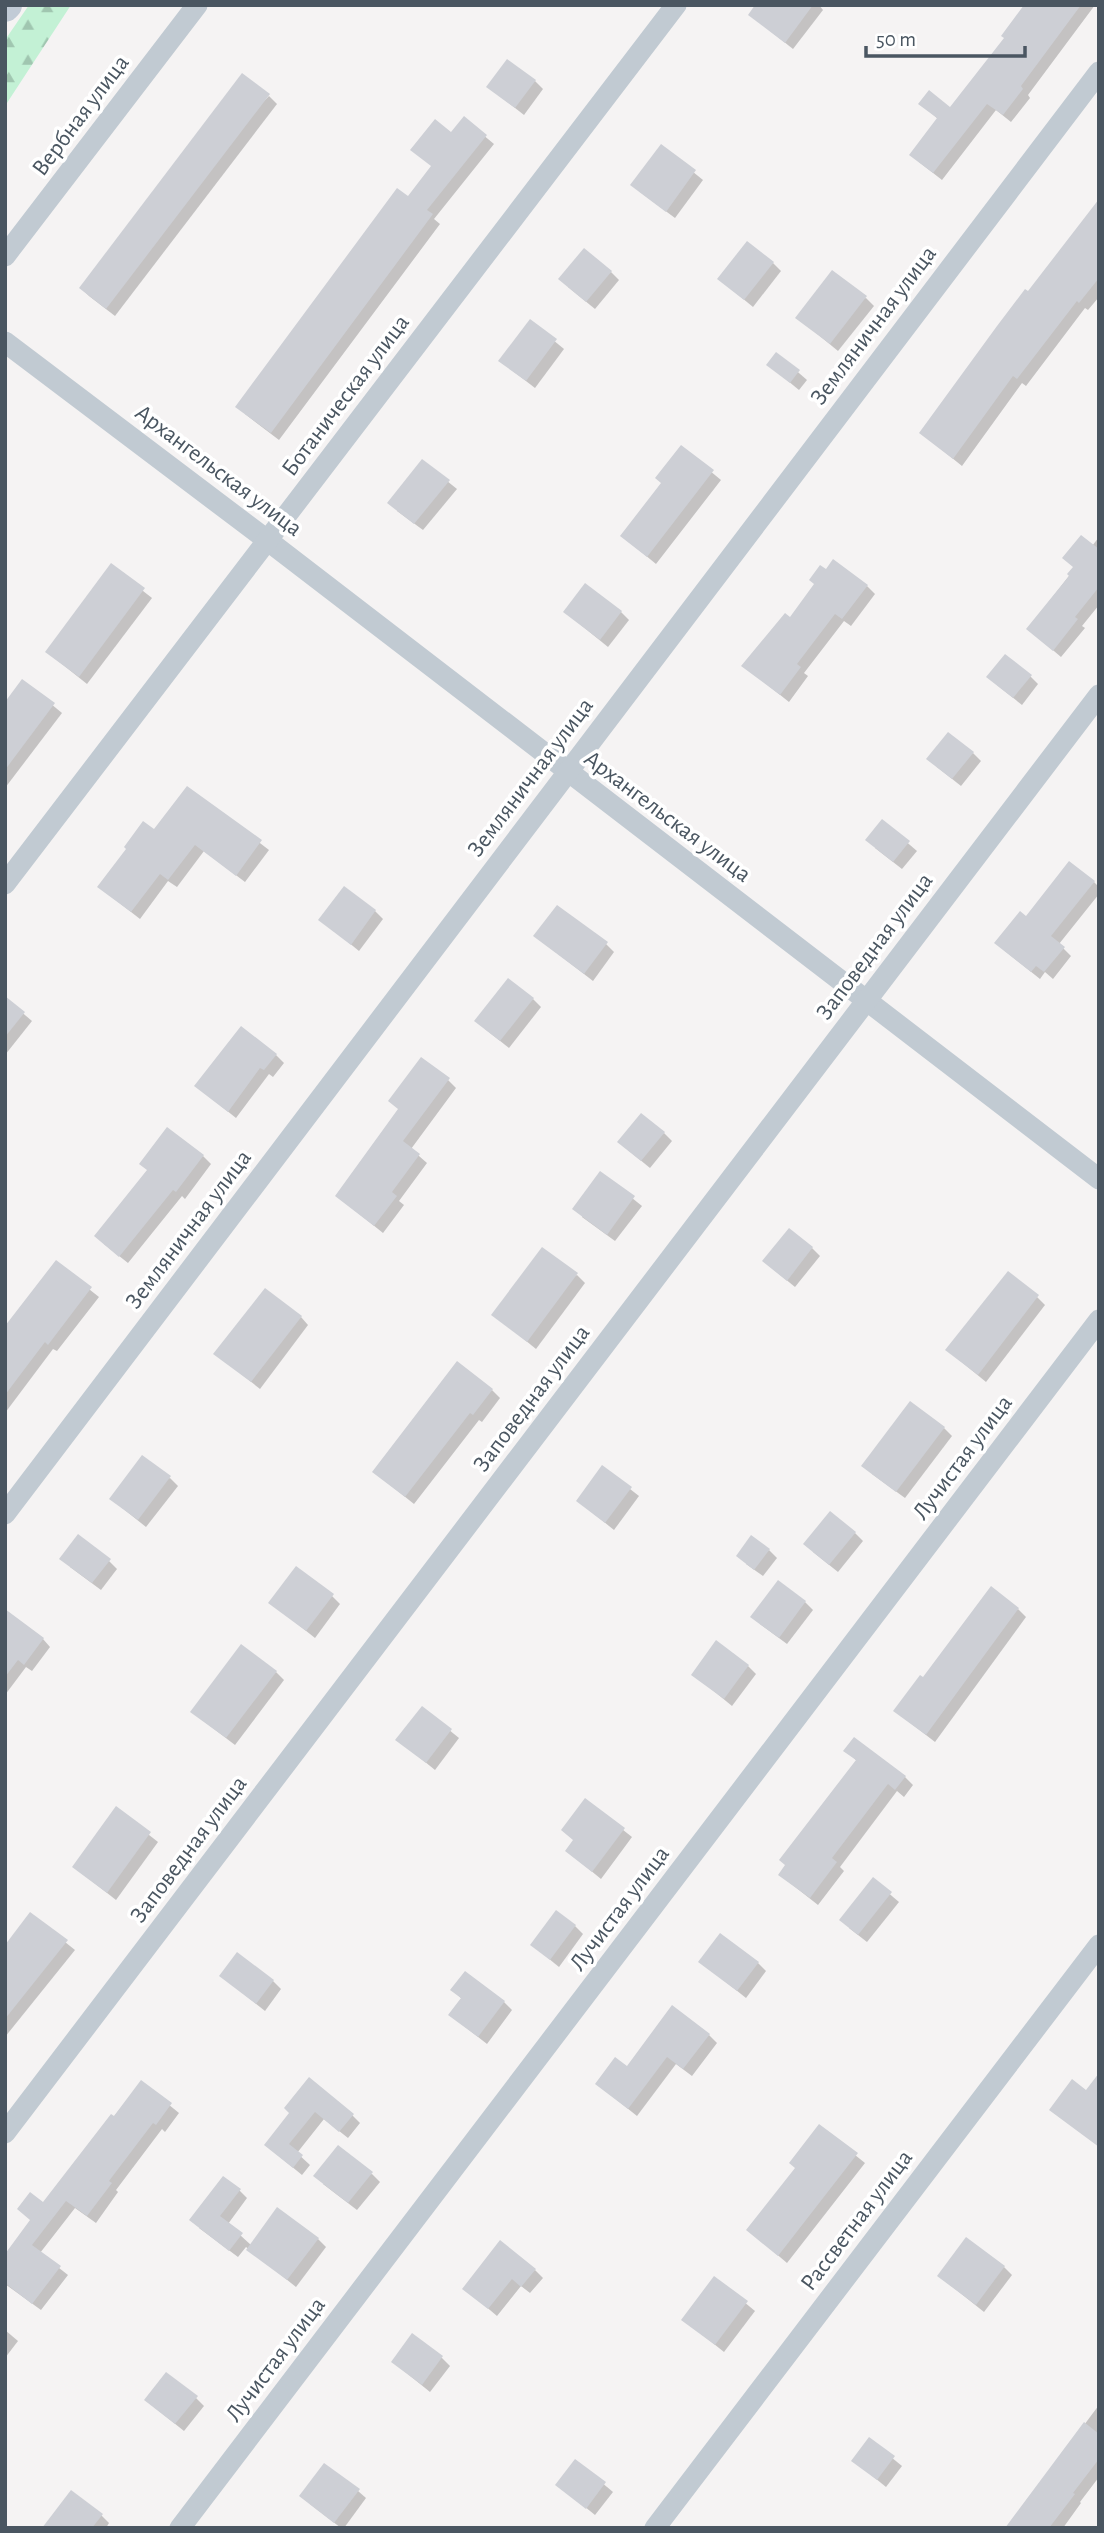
<svg xmlns="http://www.w3.org/2000/svg" width="1104" height="2533" font-family="'Alegreya Sans',sans-serif">
<style>
.forest{fill:url(#forest-firs)}
.shadow{fill:#0003}
.building{fill:#cdcfd5}
.lines{fill:none;stroke-linecap:round;stroke-linejoin:round}
.street{stroke:#c1cad2;stroke-width:21}
.secondary{stroke:#c1cbd6;stroke-width:30}
.labels{text-anchor:middle;stroke-width:7;stroke-linejoin:round;paint-order:stroke}
.street-label{font-size:24px;fill:#4a5661;stroke:#fff}
</style>
<defs>
<pattern id="forest-firs" width="22" height="20" patternUnits="userSpaceOnUse" patternTransform="scale(1.75)"><rect width="22" height="20" fill="#c3f1d5"/><path d="M5 1l3.5 6h-7zM16 11l3.5 6h-7z" fill="#a0c6b0"/></pattern>
</defs>
<rect width="100%" height="100%" fill="#f5f3f3"/>
<polygon class="forest" points="29,5 71,5 5,106 5,40"/>
<g class="shadow">
<polygon points="757,5 819,5 823,10 793,49 750,15"/>
<polygon points="1025,5 1095,5 1028,95 1030,98 1011,122 996,110 942,180 919,162 938,119 921,104 951,109 1006,38"/>
<polygon points="535,81 543,89 524,115 488,87"/>
<polygon points="269,96 277,104 115,316 89,296 81,288"/>
<polygon points="464,119 494,144 434,219 440,224 279,440 245,414 433,167 451,135"/>
<polygon points="661,146 703,180 675,218 640,192"/>
<polygon points="1099,221 1099,297 1088,310 1085,308 1026,386 1022,383 962,466 921,433 1028,294"/>
<polygon points="773,263 781,271 753,307 719,279"/>
<polygon points="611,272 619,280 595,309 568,287"/>
<polygon points="866,298 874,306 838,351 798,318"/>
<polygon points="530,321 564,349 535,388 509,368"/>
<polygon points="777,354 807,380 799,390 777,372"/>
<polygon points="681,447 721,480 656,564 622,536 663,484"/>
<polygon points="422,461 457,489 423,530 397,511"/>
<polygon points="1099,537 1099,605 1082,626 1085,628 1061,657 1028,629"/>
<polygon points="111,566 152,598 87,684 47,652"/>
<polygon points="867,586 875,594 851,626 844,621 804,673 808,676 789,702 744,666 790,619"/>
<polygon points="565,612 621,612 629,620 608,647"/>
<polygon points="1030,676 1038,684 1022,705 997,685"/>
<polygon points="23,681 62,713 5,788 5,705"/>
<polygon points="973,753 981,761 961,786 937,767"/>
<polygon points="188,788 269,850 245,882 204,851 177,887 168,881 140,919 99,887 155,832"/>
<polygon points="882,821 917,851 902,869 875,848"/>
<polygon points="1094,882 1099,887 1099,894 1059,944 1071,956 1053,979 1045,972 1040,979 1005,951 1026,918"/>
<polygon points="375,911 383,919 359,951 321,920"/>
<polygon points="535,936 606,944 614,952 593,981"/>
<polygon points="5,998 32,1021 5,1055"/>
<polygon points="533,999 541,1007 509,1048 485,1029"/>
<polygon points="276,1055 284,1063 273,1077 269,1074 236,1118 196,1086"/>
<polygon points="448,1080 456,1088 411,1149 427,1163 399,1201 404,1205 383,1233 337,1196"/>
<polygon points="664,1133 672,1141 650,1168 628,1150"/>
<polygon points="203,1156 211,1164 185,1199 182,1196 128,1263 104,1244 148,1171"/>
<polygon points="601,1173 642,1206 615,1241 582,1217"/>
<polygon points="812,1248 820,1256 795,1287 773,1269"/>
<polygon points="56,1263 99,1297 57,1351 53,1349 5,1413 5,1328"/>
<polygon points="577,1275 585,1283 536,1349 494,1315"/>
<polygon points="1037,1297 1045,1305 986,1382 947,1350"/>
<polygon points="301,1317 308,1325 260,1389 216,1354"/>
<polygon points="492,1390 500,1398 482,1422 479,1420 414,1504 374,1472"/>
<polygon points="944,1428 952,1436 905,1498 872,1474"/>
<polygon points="603,1468 639,1496 614,1530 578,1501"/>
<polygon points="170,1478 178,1486 146,1527 111,1499"/>
<polygon points="855,1533 863,1541 838,1572 813,1552"/>
<polygon points="769,1550 777,1558 763,1576 746,1564"/>
<polygon points="109,1561 117,1569 101,1590 70,1567"/>
<polygon points="332,1596 340,1604 315,1638 271,1603"/>
<polygon points="805,1602 813,1610 787,1644 760,1624"/>
<polygon points="1018,1609 1026,1617 935,1742 895,1711 924,1680"/>
<polygon points="5,1623 43,1639 50,1647 32,1671 26,1667 5,1695"/>
<polygon points="748,1666 756,1674 732,1706 693,1674"/>
<polygon points="276,1672 284,1680 235,1745 201,1719"/>
<polygon points="422,1708 459,1738 435,1770 398,1740"/>
<polygon points="845,1750 905,1777 913,1785 904,1797 897,1791 840,1867 844,1871 818,1905 780,1875 857,1761"/>
<polygon points="585,1800 632,1837 601,1879 567,1851 575,1841"/>
<polygon points="116,1809 158,1842 116,1900 74,1867"/>
<polygon points="873,1880 899,1902 867,1942 849,1928"/>
<polygon points="30,1914 75,1950 5,2037 5,1947"/>
<polygon points="575,1926 583,1934 559,1967 532,1945"/>
<polygon points="701,1962 758,1963 766,1971 746,1998"/>
<polygon points="221,1976 273,1981 281,1989 265,2011"/>
<polygon points="452,1990 504,2002 512,2010 487,2044 450,2015 462,1999"/>
<polygon points="709,2035 717,2043 692,2076 676,2064 637,2116 597,2084"/>
<polygon points="141,2082 179,2113 165,2132 162,2129 116,2190 118,2192 96,2223 75,2208 40,2253 68,2275 41,2310 5,2284 5,2256"/>
<polygon points="286,2108 352,2115 360,2123 348,2138 324,2119 297,2153 310,2165 302,2175 274,2152 291,2113"/>
<polygon points="819,2126 865,2163 787,2263 748,2230 797,2169"/>
<polygon points="372,2174 380,2182 357,2210 323,2184"/>
<polygon points="239,2190 247,2198 228,2224 251,2245 318,2239 326,2247 296,2287 246,2247 238,2257 199,2228"/>
<polygon points="1004,2267 1012,2275 984,2312 939,2276"/>
<polygon points="535,2270 543,2278 530,2293 521,2286 497,2316 464,2288"/>
<polygon points="715,2278 755,2311 724,2352 684,2320"/>
<polygon points="5,2330 18,2341 5,2358"/>
<polygon points="442,2358 450,2366 430,2392 393,2362"/>
<polygon points="196,2398 204,2406 184,2431 154,2407"/>
<polygon points="1099,2405 1099,2477 1080,2502 1081,2503 1063,2528 1007,2528"/>
<polygon points="870,2440 902,2466 886,2487 854,2461"/>
<polygon points="576,2461 613,2492 595,2515 558,2485"/>
<polygon points="358,2491 366,2498 344,2528 341,2528 310,2504"/>
<polygon points="101,2515 109,2523 106,2528 44,2528"/>
</g>
<g class="building">
<polygon points="755,5 813,5 785,43 748,15"/>
<polygon points="1024,5 1081,5 1021,86 1023,89 1003,115 987,104 933,173 909,155 937,118 918,104 929,90 950,107 1004,38 1001,36"/>
<polygon points="507,59 536,80 515,108 486,87"/>
<polygon points="242,73 270,94 106,309 79,288"/>
<polygon points="464,116 487,135 427,210 433,214 271,433 235,407 397,188 408,196 431,166 410,150 435,119 451,132"/>
<polygon points="661,144 696,170 666,212 630,185"/>
<polygon points="1099,199 1099,278 1079,303 1077,301 1017,379 1013,376 953,459 919,433 997,326 1025,289 1028,291"/>
<polygon points="747,241 774,262 744,300 717,279"/>
<polygon points="584,248 612,271 586,302 558,279"/>
<polygon points="832,270 867,296 830,344 795,318"/>
<polygon points="530,319 557,339 526,381 498,361"/>
<polygon points="776,352 800,370 790,383 766,365"/>
<polygon points="681,445 714,470 647,557 620,536 661,483 655,478"/>
<polygon points="422,459 450,480 414,524 387,503"/>
<polygon points="1081,535 1099,549 1099,587 1075,617 1078,619 1053,651 1026,629 1069,576 1067,574 1073,567 1062,558"/>
<polygon points="833,559 868,585 842,619 835,614 797,664 801,667 780,695 741,666 785,613 790,617 814,584 809,580 820,565 826,569"/>
<polygon points="111,563 145,588 79,677 45,652"/>
<polygon points="585,583 622,611 600,640 563,612"/>
<polygon points="1005,654 1032,675 1013,698 986,677"/>
<polygon points="22,679 55,703 5,770 5,702"/>
<polygon points="948,732 974,752 952,779 926,759"/>
<polygon points="187,786 262,840 236,876 195,845 168,880 160,874 131,912 97,887 126,849 124,847 143,821 154,829"/>
<polygon points="882,819 910,841 893,862 865,840"/>
<polygon points="1069,861 1095,881 1051,936 1065,947 1044,972 1036,966 1031,972 994,943 1020,911 1026,916"/>
<polygon points="344,886 376,910 351,945 318,920"/>
<polygon points="557,905 608,942 584,974 533,936"/>
<polygon points="508,978 534,998 500,1041 474,1021"/>
<polygon points="5,996 25,1012 5,1037"/>
<polygon points="241,1026 277,1054 264,1070 260,1068 228,1112 194,1086"/>
<polygon points="421,1057 450,1078 403,1141 420,1154 392,1192 397,1196 374,1226 335,1196 398,1109 388,1101"/>
<polygon points="641,1113 665,1132 641,1161 617,1142"/>
<polygon points="167,1127 204,1155 176,1192 173,1190 119,1257 94,1236 147,1170 139,1164"/>
<polygon points="600,1171 635,1196 607,1235 572,1209"/>
<polygon points="789,1228 813,1247 787,1281 762,1261"/>
<polygon points="542,1247 578,1273 527,1342 491,1315"/>
<polygon points="56,1260 92,1287 48,1345 45,1342 5,1395 5,1326"/>
<polygon points="1008,1271 1039,1295 978,1375 945,1350"/>
<polygon points="265,1288 302,1316 251,1382 213,1354"/>
<polygon points="457,1361 493,1389 473,1415 470,1413 405,1497 372,1472"/>
<polygon points="910,1401 945,1427 896,1492 861,1466"/>
<polygon points="142,1455 171,1476 138,1520 109,1499"/>
<polygon points="602,1465 632,1487 605,1523 576,1501"/>
<polygon points="830,1511 856,1532 829,1565 803,1544"/>
<polygon points="78,1534 111,1559 92,1583 59,1559"/>
<polygon points="751,1535 770,1549 754,1570 736,1556"/>
<polygon points="296,1566 334,1594 306,1631 268,1603"/>
<polygon points="778,1580 806,1601 779,1638 750,1617"/>
<polygon points="991,1586 1019,1608 926,1735 893,1711 920,1675 923,1677"/>
<polygon points="5,1609 44,1638 24,1665 18,1660 5,1677"/>
<polygon points="716,1640 749,1665 724,1699 691,1675"/>
<polygon points="241,1644 277,1671 226,1738 190,1712"/>
<polygon points="422,1706 452,1729 426,1763 395,1740"/>
<polygon points="854,1737 906,1776 895,1790 888,1784 832,1858 837,1862 810,1898 778,1875 785,1865 779,1860 856,1760 843,1751"/>
<polygon points="585,1798 625,1828 592,1872 565,1851 573,1840 561,1830"/>
<polygon points="116,1806 151,1832 107,1893 72,1867"/>
<polygon points="873,1877 892,1892 858,1935 839,1920"/>
<polygon points="556,1910 576,1925 550,1960 530,1945"/>
<polygon points="30,1912 68,1940 5,2019 5,1945"/>
<polygon points="720,1933 759,1962 737,1991 698,1962"/>
<polygon points="237,1952 274,1980 256,2004 219,1976"/>
<polygon points="465,1971 505,2001 478,2037 448,2015 461,1998 450,1990"/>
<polygon points="672,2005 710,2034 683,2069 667,2057 628,2109 595,2084 615,2057 627,2066"/>
<polygon points="1099,2073 1099,2147 1049,2110 1072,2079 1086,2090"/>
<polygon points="309,2077 354,2114 339,2132 315,2112 289,2144 303,2155 293,2168 264,2145 289,2113 284,2108"/>
<polygon points="141,2080 172,2103 156,2125 153,2123 109,2181 112,2183 87,2216 66,2201 32,2245 61,2266 32,2304 5,2283 5,2254 30,2220 17,2209 30,2192 43,2202 111,2114 114,2116"/>
<polygon points="819,2124 858,2153 778,2256 746,2230 795,2168 789,2163"/>
<polygon points="338,2145 373,2172 348,2203 313,2176"/>
<polygon points="223,2176 241,2189 220,2216 243,2233 229,2251 189,2220"/>
<polygon points="277,2207 319,2238 287,2280 246,2250"/>
<polygon points="966,2237 1005,2266 976,2305 937,2276"/>
<polygon points="500,2240 536,2269 521,2287 512,2279 488,2309 462,2289"/>
<polygon points="714,2276 748,2301 715,2345 681,2320"/>
<polygon points="412,2333 443,2356 422,2385 391,2362"/>
<polygon points="166,2372 198,2396 175,2424 144,2400"/>
<polygon points="1084,2422 1099,2434 1099,2459 1073,2493 1075,2494 1049,2528 1005,2528"/>
<polygon points="869,2437 895,2456 877,2480 851,2461"/>
<polygon points="575,2459 606,2482 586,2509 555,2485"/>
<polygon points="324,2463 360,2489 334,2523 299,2496"/>
<polygon points="71,2490 103,2514 92,2528 42,2528"/>
</g>
<g class="lines">
<g class="street">
<polyline points="5,256 197,5"/>
<polyline points="5,342 267,540 1099,1179"/>
<polyline points="5,884 676,5"/>
<polyline points="5,1514 1099,72"/>
<polyline points="5,2133 1099,695"/>
<polyline points="180,2528 1099,1320"/>
<polyline points="655,2528 1099,1945"/>
</g>
<polyline class="secondary" points="5,7 7,5"/>
</g>
<g class="labels">
<g class="street-label">
<text transform="translate(80 115) rotate(-53)" y="8">Вербная улица</text>
<text transform="translate(873 325) rotate(-53)" y="8">Земляничная улица</text>
<text transform="translate(345 395) rotate(-53)" y="8">Ботаническая улица</text>
<text transform="translate(219 470) rotate(37)" y="8">Архангельская улица</text>
<text transform="translate(530 777) rotate(-53)" y="8">Земляничная улица</text>
<text transform="translate(668 816) rotate(37)" y="8">Архангельская улица</text>
<text transform="translate(874 946) rotate(-53)" y="8">Заповедная улица</text>
<text transform="translate(188 1229) rotate(-53)" y="8">Земляничная улица</text>
<text transform="translate(531 1398) rotate(-53)" y="8">Заповедная улица</text>
<text transform="translate(962 1457) rotate(-53)" y="8">Лучистая улица</text>
<text transform="translate(188 1849) rotate(-53)" y="8">Заповедная улица</text>
<text transform="translate(619 1908) rotate(-53)" y="8">Лучистая улица</text>
<text transform="translate(856 2220) rotate(-53)" y="8">Рассветная улица</text>
<text transform="translate(275 2359) rotate(-53)" y="8">Лучистая улица</text>
</g>
</g>
<rect width="1104" height="2533" fill="none" stroke="#4a5661" stroke-width="14"/>
<path d="M866 46v10h159v-10" fill="none" stroke="#4a5661" stroke-width="3.5"/>
<text x="876" y="46" font-size="21" fill="#4a5661" stroke="#ffffff" stroke-width="5" paint-order="stroke">50 m</text>
</svg>
